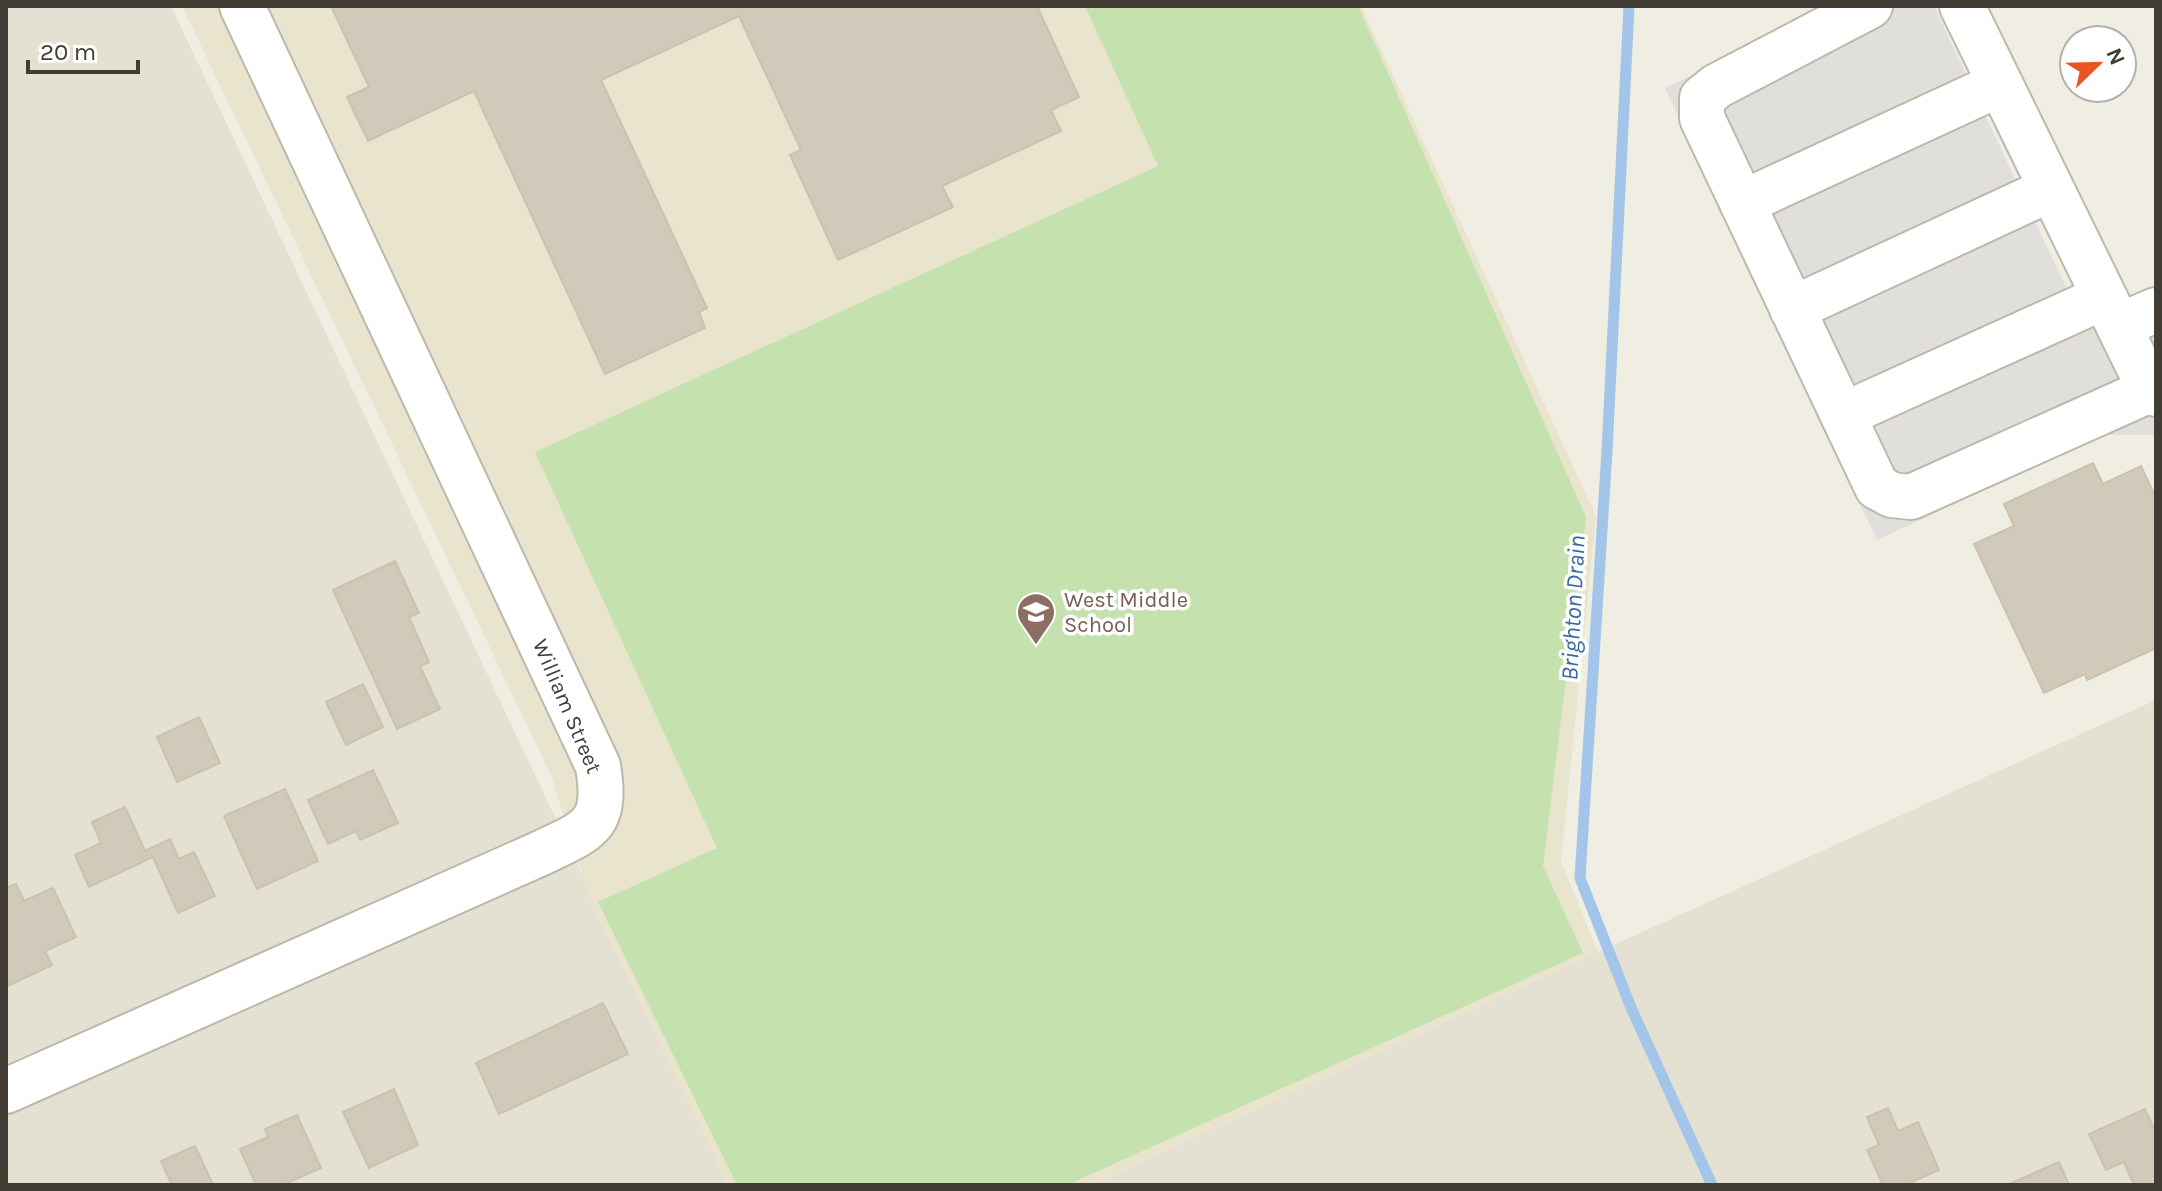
<svg xmlns="http://www.w3.org/2000/svg" width="2162" height="1191" font-family="Karla,sans-serif">
<style>
.residential{fill:#e4e0d2}
.education{fill:#e8e4ce}
.green{fill:#c5e2ae}
.parking{fill:#e1dfdb}
.lines{fill:none;stroke-linecap:round;stroke-linejoin:round}
.stream{stroke:#a3c5e9;stroke-width:11}
.building{fill:#d1caba;stroke:#cbc2ad;stroke-width:2}
.minor-casing{stroke:#bdb9aa;stroke-width:48}
.minor{stroke:#fff;stroke-width:44}
.labels{text-anchor:middle;stroke-width:7;stroke-linejoin:round;paint-order:stroke}
.education-label{font-size:22px;fill:#785e54;stroke:#fff;text-anchor:start}
.street-label{font-size:22px;fill:#413d34;stroke:#fff}
.water-label{font-size:24px;font-style:italic;fill:#376aa3;stroke:#fff}
</style>
<rect width="100%" height="100%" fill="#f0ede3"/>
<g class="residential">
<polygon points="6,6 171,6 729,1185 6,1185"/>
<polygon points="2156,700 2156,1185 1091,1185 1598,952"/>
</g>
<polygon class="education" points="182,6 1361,6 1596,516 1561,861 1598,952 1091,1185 728,1185 591,903 551,775"/>
<polygon class="green" points="1085,6 1358,6 1586,517 1543,866 1583,953 1067,1185 737,1185 598,902 717,848 535,452 1158,166"/>
<polygon class="parking" points="1839,6 1934,6 2086,330 2156,298 2156,435 2101,435 1877,540 1665,88"/>
<g class="lines">
<polyline class="stream" points="1629,6 1607,451 1580,878 1632,1010 1712,1185"/>
</g>
<g class="building">
<polygon points="331,6 1037,6 1079,97 1051,110 1061,131 942,186 953,207 838,260 790,155 801,150 739,16 601,80 707,308 699,312 705,328 605,374 474,91 368,141 347,97 369,87"/>
<polygon points="2093,463 2103,484 2141,466 2156,498 2156,648 2087,680 2085,674 2044,693 1974,544 2014,526 2004,504"/>
<polygon points="395,561 419,613 409,617 429,662 420,666 440,709 397,729 333,590"/>
<polygon points="363,684 383,727 346,745 326,702"/>
<polygon points="199,717 220,763 177,782 157,737"/>
<polygon points="373,770 398,823 360,840 356,831 328,844 308,800"/>
<polygon points="285,789 318,861 257,889 224,816"/>
<polygon points="125,807 145,851 170,839 179,859 194,852 215,896 178,913 153,857 89,887 75,855 101,843 92,822"/>
<polygon points="16,884 24,901 53,888 76,937 45,951 52,965 6,987 6,888"/>
<polygon points="603,1003 628,1054 499,1114 476,1063"/>
<polygon points="394,1089 418,1145 369,1168 343,1112"/>
<polygon points="1888,1108 1898,1131 1918,1122 1939,1170 1905,1185 1883,1185 1867,1150 1879,1145 1867,1117"/>
<polygon points="2145,1109 2156,1133 2156,1185 2134,1185 2124,1162 2106,1170 2089,1134"/>
<polygon points="297,1115 321,1168 282,1185 256,1185 240,1149 268,1137 265,1129"/>
<polygon points="195,1146 213,1185 172,1185 161,1161"/>
<polygon points="2059,1162 2069,1185 2007,1185"/>
</g>
<g class="lines">
<defs>
<g id="minor">
<polyline points="1870,6 1717,86 1702,98 1702,118 1877,487 1892,495 1911,497 2150,390"/>
<polyline points="1962,6 2150,390 2156,394"/>
<polyline points="1742,203 2000,84"/>
<polyline points="1792,309 2051,189"/>
<polyline points="2119,326 2156,310"/>
<polyline points="1843,415 2104,297"/>
<path d="M6 1091 539 854C589 830 608 827 598 766L242 6"/>
</g>
</defs>
<use href="#minor" class="minor-casing"/>
<use href="#minor" class="minor"/>
</g>
<defs>
<symbol id="school-pin" viewBox="-11 -11 22 30"><path d="M0 17L-7.5 6A9.5 9.5 0 1 1 7.5 6Z" fill="#8d6e63" stroke="#fff"/><path d="M0-5L7-2L0 1L-7-2ZM-4 1L0 2.5L4 1V4Q0 6-4 4Z" fill="#fff"/></symbol>
</defs>
<g fill-rule="evenodd">
<use href="#school-pin" x="1014" y="590" width="44" height="60"/>
</g>
<g class="labels">
<g class="education-label">
<text x="1064" y="607">West Middle<tspan x="1064" dy="25">School</tspan></text>
</g>
<g class="street-label">
<text transform="translate(568 706) rotate(67)" y="8">William Street</text>
</g>
<g class="water-label">
<text transform="translate(1573 608) rotate(-87)" y="8">Brighton Drain</text>
</g>
</g>
<rect width="2162" height="1191" fill="none" stroke="#413d34" stroke-width="16"/>
<g transform="translate(2098 64) rotate(67)"><circle r="38" fill="#ffffff" stroke="#b3b1ae" stroke-width="2"/>
<path d="M0-6L14 30L0 20L-14 30Z" fill="#e85422"/>
<text y="-12" font-size="22" font-weight="bold" text-anchor="middle" fill="#413d34">N</text>
</g>
<path d="M28 60v12h110v-12" fill="none" stroke="#413d34" stroke-width="4"/>
<text x="40" y="60" font-size="24" fill="#413d34" stroke="#ffffff" stroke-width="6" paint-order="stroke">20 m</text>
</svg>
